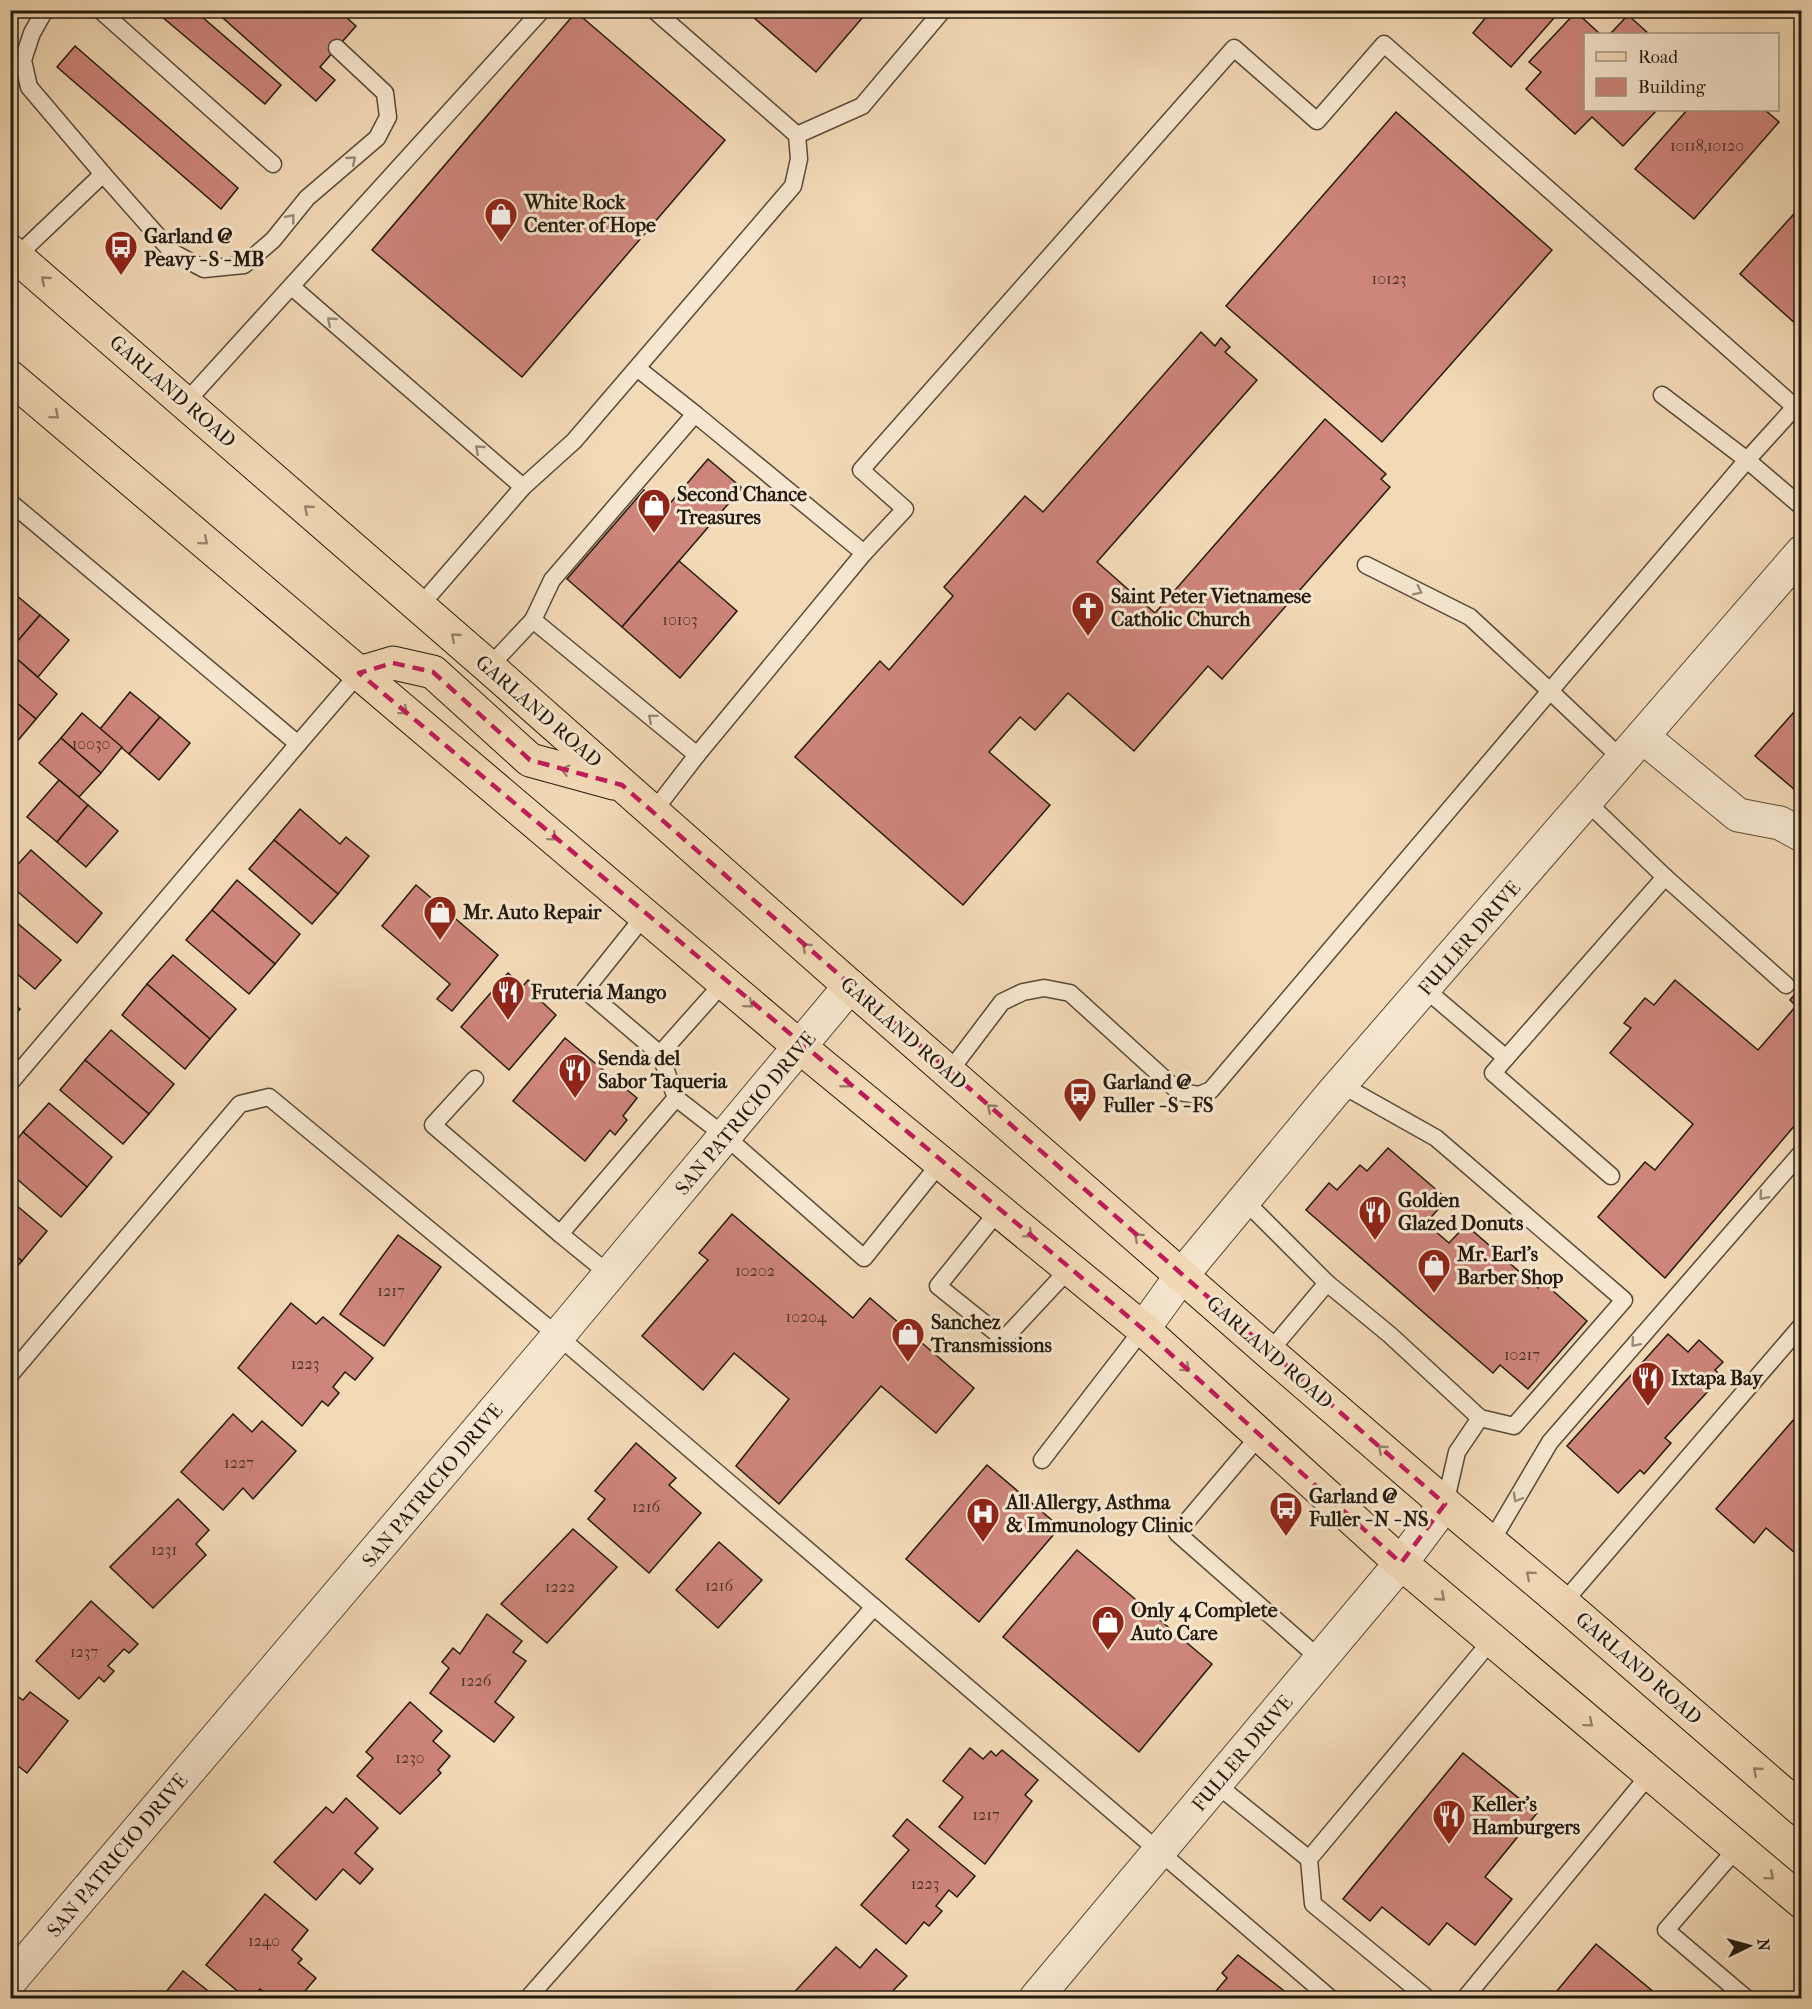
<svg xmlns="http://www.w3.org/2000/svg" width="1812" height="2009" font-family="'IM FELL French Canon',serif">
<style>
.building{fill:#ce857b;stroke:#231a0e;stroke-width:1.5}
.lines{fill:none;stroke-linecap:round;stroke-linejoin:round}
.lane-casing{stroke:#574a38;stroke-width:19}
.street-casing{stroke:#574a38;stroke-width:35}
.primary-casing{stroke:#231a0e;stroke-width:35}
.lane{stroke:#f7e7d0;stroke-width:16}
.street{stroke:#f7e7d0;stroke-width:33}
.primary{stroke:#f3dab7;stroke-width:33}
.oneway{stroke:#988b79}
.oneway2{stroke:#95846b}
.marked{fill:none;stroke:#c2185b;stroke-width:4.5;stroke-dasharray:12 8;stroke-linejoin:round}
.labels{text-anchor:middle;stroke-width:6;stroke-linejoin:round;paint-order:stroke}
.number-label{font-size:16px;fill:#4e3529}
.poi-label{font-size:20px;font-weight:bold;fill:#231a0e;stroke:#f7e7d0;text-anchor:start}
.street-label{font-size:20px;fill:#231a0e;stroke:#f7e7d0}
</style>
<rect width="100%" height="100%" fill="#f3dab7"/>
<filter id="stains"><feTurbulence type="fractalNoise" baseFrequency=".00333" numOctaves="4"/><feColorMatrix values="0 0 0 0 .2 0 0 0 0 .09 0 0 0 0 .02 0 0 0 .5 -.17"/></filter>
<radialGradient id="worn" r=".72"><stop offset=".6" stop-color="#630" stop-opacity="0"/><stop offset="1" stop-color="#630" stop-opacity=".3"/></radialGradient>
<g class="building">
<polygon points="154,10 194,10 281,85 265,104"/>
<polygon points="214,10 338,10 356,26 320,67 335,80 316,101"/>
<polygon points="745,10 869,10 816,72"/>
<polygon points="1492,10 1561,10 1511,67 1473,33"/>
<polygon points="576,12 725,140 522,377 372,250"/>
<polygon points="1576,12 1600,34 1586,34 1586,110 1657,110 1623,146 1592,117 1575,134 1526,89 1541,72 1529,62"/>
<polygon points="1628,15 1649,34 1610,34"/>
<polygon points="75,46 238,188 221,209 57,67"/>
<polygon points="1687,110 1765,110 1779,122 1694,219 1635,169"/>
<polygon points="1396,112 1552,250 1382,442 1226,306"/>
<polygon points="1802,205 1802,320 1797,325 1740,274"/>
<polygon points="1201,332 1215,346 1221,338 1230,347 1225,352 1257,380 1097,562 1155,613 1325,419 1386,474 1381,479 1390,487 1222,679 1208,666 1134,751 1068,693 1035,730 1020,717 989,752 1050,805 963,905 795,757 880,661 889,670 953,596 944,587 1025,496 1043,512"/>
<polygon points="708,459 742,488 622,627 567,579 644,490 666,508"/>
<polygon points="679,561 737,611 680,678 622,627"/>
<polygon points="10,590 40,615 10,650"/>
<polygon points="40,615 69,640 38,677 10,653 10,650"/>
<polygon points="17,659 57,694 36,719 10,697 10,668"/>
<polygon points="130,692 160,717 129,754 100,729"/>
<polygon points="10,697 36,719 15,744 10,740"/>
<polygon points="1802,703 1802,796 1755,756"/>
<polygon points="82,713 122,747 101,773 61,738"/>
<polygon points="160,717 190,743 159,780 129,754"/>
<polygon points="61,738 101,773 79,797 39,763"/>
<polygon points="59,780 88,805 57,842 27,817"/>
<polygon points="88,805 118,831 86,867 57,842"/>
<polygon points="300,809 340,844 346,837 369,856 338,894 274,840"/>
<polygon points="274,840 338,894 312,924 249,869"/>
<polygon points="31,850 102,913 77,943 10,885 10,873"/>
<polygon points="237,880 300,934 275,964 212,910"/>
<polygon points="416,885 498,955 452,1011 437,999 450,984 382,926"/>
<polygon points="212,910 275,964 249,994 186,940"/>
<polygon points="10,917 61,960 35,989 10,968"/>
<polygon points="173,955 236,1009 210,1039 147,984"/>
<polygon points="508,973 523,986 528,980 547,996 542,1002 556,1015 509,1070 461,1027"/>
<polygon points="1675,980 1758,1050 1796,1006 1790,1000 1802,986 1802,1117 1665,1278 1598,1217 1645,1162 1655,1170 1693,1124 1610,1053 1631,1028 1624,1023 1645,998 1654,1005"/>
<polygon points="147,984 210,1039 185,1069 122,1015"/>
<polygon points="10,1000 20,1009 10,1020"/>
<polygon points="111,1030 174,1084 149,1114 85,1060"/>
<polygon points="565,1038 637,1098 623,1116 627,1120 615,1135 610,1130 585,1161 513,1101"/>
<polygon points="85,1060 149,1114 123,1144 60,1090"/>
<polygon points="49,1103 112,1157 87,1187 23,1132"/>
<polygon points="23,1132 87,1187 61,1217 10,1173 10,1148"/>
<polygon points="1388,1148 1447,1199 1426,1223 1449,1243 1466,1225 1538,1288 1543,1282 1587,1321 1528,1389 1500,1365 1493,1373 1306,1210 1329,1183 1337,1190 1360,1165 1367,1171"/>
<polygon points="10,1200 47,1231 22,1261 10,1251"/>
<polygon points="732,1214 853,1318 870,1298 974,1388 936,1433 881,1386 779,1504 736,1466 789,1399 734,1353 703,1390 642,1336 708,1260 699,1253"/>
<polygon points="398,1235 441,1267 384,1346 340,1314"/>
<polygon points="10,1251 22,1261 10,1274"/>
<polygon points="291,1303 316,1324 323,1317 373,1358 355,1380 345,1372 333,1387 339,1393 328,1406 322,1401 302,1426 238,1368"/>
<polygon points="1668,1334 1688,1352 1699,1340 1723,1362 1715,1370 1722,1376 1665,1438 1671,1443 1644,1474 1640,1470 1618,1493 1567,1446"/>
<polygon points="1802,1410 1802,1546 1795,1553 1766,1528 1754,1543 1716,1509"/>
<polygon points="233,1414 252,1432 262,1421 296,1451 253,1499 243,1488 223,1510 181,1472"/>
<polygon points="636,1443 676,1478 669,1485 701,1513 649,1573 588,1519 605,1499 595,1491"/>
<polygon points="987,1465 1060,1527 979,1622 906,1559"/>
<polygon points="178,1499 209,1530 196,1544 206,1555 153,1608 110,1567"/>
<polygon points="573,1529 617,1567 547,1643 501,1604"/>
<polygon points="719,1542 762,1580 718,1628 676,1590"/>
<polygon points="1077,1550 1212,1664 1139,1752 1003,1637"/>
<polygon points="91,1601 138,1644 129,1653 124,1649 108,1666 114,1671 104,1682 99,1677 79,1699 36,1661"/>
<polygon points="487,1614 522,1641 513,1652 526,1661 495,1702 514,1717 494,1742 430,1693 449,1668 442,1662 453,1648 460,1654"/>
<polygon points="10,1691 23,1700 30,1692 68,1721 27,1773 18,1766 10,1776"/>
<polygon points="410,1702 442,1731 433,1741 450,1756 438,1770 441,1773 400,1814 357,1776 373,1758 366,1752"/>
<polygon points="970,1748 983,1759 991,1751 996,1756 1002,1750 1038,1780 1025,1795 1032,1801 985,1864 939,1827 963,1797 943,1781"/>
<polygon points="1463,1753 1537,1813 1485,1877 1512,1899 1475,1945 1447,1923 1429,1945 1382,1907 1370,1921 1343,1899"/>
<polygon points="346,1798 378,1828 355,1853 373,1869 360,1884 343,1869 316,1900 274,1862 326,1807 333,1813"/>
<polygon points="907,1819 975,1876 957,1897 949,1890 936,1906 942,1911 929,1926 924,1922 906,1944 861,1905 909,1850 893,1836"/>
<polygon points="265,1894 308,1930 292,1950 302,1959 298,1963 316,1978 299,1998 272,1998 260,1989 252,1998 246,1998 206,1965"/>
<polygon points="1596,1944 1661,1998 1551,1998"/>
<polygon points="836,1947 860,1968 876,1949 907,1976 886,1998 789,1998"/>
<polygon points="1238,1955 1292,1997 1210,1998 1227,1978 1222,1973"/>
<polygon points="183,1971 217,1998 161,1998"/>
</g>
<g class="lines">
<defs>
<g id="lane">
<polyline points="100,10 273,164"/>
<polyline points="797,135 862,106 943,10"/>
<polyline points="103,174 172,252 204,269 244,265 273,240 307,198 377,138 388,117 385,93 337,48"/>
<polyline points="17,256 103,174 29,87 23,60 32,33 45,10"/>
<polyline points="292,287 523,487"/>
<polyline points="637,368 695,414"/>
<polyline points="186,402 542,10"/>
<polyline points="10,502 298,744 359,673"/>
<polyline points="1366,565 1470,617 1550,691 1747,460 1802,507"/>
<polyline points="420,606 523,487 574,441 793,186 799,159 797,135 654,10"/>
<polyline points="533,620 697,755"/>
<polyline points="489,667 533,620 552,580 695,414 864,553"/>
<polyline points="1587,802 1665,877 1786,985"/>
<polyline points="653,812 697,755 864,553 905,509 861,470 1234,48 1317,121 1384,44 1795,407 1747,460 1662,395"/>
<polyline points="645,915 585,990 660,1054 676,1098 725,1136 864,1258 941,1162"/>
<polyline points="1424,988 1506,1058 1493,1073 1611,1176"/>
<polyline points="660,1054 724,982"/>
<polyline points="1506,1058 1665,877"/>
<polyline points="949,1072 1002,1002 1023,992 1044,988 1070,993 1179,1092 1199,1095 1211,1090 1550,691 1623,760"/>
<polyline points="475,1079 433,1125 560,1234"/>
<polyline points="10,1083 298,744"/>
<polyline points="1340,1084 1436,1138 1624,1300 1514,1426 1480,1418 1457,1452 1445,1504"/>
<polyline points="1244,1200 1327,1283 1269,1352"/>
<polyline points="999,1210 938,1286 1004,1339 1070,1268"/>
<polyline points="609,1274 560,1234 676,1098"/>
<polyline points="1327,1283 1390,1335 1480,1418"/>
<polyline points="10,1375 240,1104 269,1097 558,1336 1330,1998"/>
<polyline points="1260,1435 1177,1533 1320,1659"/>
<polyline points="1042,1460 1143,1329"/>
<polyline points="1491,1542 1550,1442 1802,1152"/>
<polyline points="1563,1603 1802,1325"/>
<polyline points="1216,1784 1309,1859"/>
<polyline points="1737,1848 1666,1930 1746,1998"/>
<polyline points="528,1998 874,1607"/>
<polyline points="1427,1998 1313,1904 1309,1859 1491,1641"/>
<polyline points="1465,1998 1650,1774"/>
</g>
<g id="street">
<polyline points="1643,737 1738,815 1780,823 1802,835"/>
<polyline points="1143,1329 1182,1275 1333,1093 1802,552"/>
<polyline points="10,1981 558,1336 850,986"/>
<polyline points="1036,1998 1401,1563 1445,1504"/>
</g>
<g id="primary">
<polyline points="10,251 489,667 850,986 1269,1352 1445,1504 1563,1603 1802,1810"/>
<polyline points="10,377 800,1047 1143,1329 1401,1563 1802,1902"/>
<polyline points="359,673 393,663 433,672 530,760 614,783"/>
</g>
</defs>
<use href="#lane" class="lane-casing"/>
<use href="#street" class="street-casing"/>
<use href="#primary" class="primary-casing"/>
<use href="#lane" class="lane"/>
<use href="#street" class="street"/>
<use href="#primary" class="primary"/>
</g>
<defs><path id="oneway-chevron" d="M-2-3.5L2.5 0L-2 3.5" fill="none" stroke-width="1.6" stroke-linecap="round" stroke-linejoin="round" transform="scale(1.5)"/></defs>
<g class="oneway">
<use href="#oneway-chevron" transform="translate(352 160) rotate(-41)"/>
<use href="#oneway-chevron" transform="translate(291 218) rotate(-51)"/>
<use href="#oneway-chevron" transform="translate(331 321) rotate(-139)"/>
<use href="#oneway-chevron" transform="translate(479 449) rotate(-139)"/>
<use href="#oneway-chevron" transform="translate(1418 591) rotate(26)"/>
<use href="#oneway-chevron" transform="translate(652 718) rotate(-140)"/>
<use href="#oneway-chevron" transform="translate(1763 1196) rotate(131)"/>
<use href="#oneway-chevron" transform="translate(1635 1343) rotate(131)"/>
<use href="#oneway-chevron" transform="translate(1517 1498) rotate(120)"/>
</g>
<g class="oneway2">
<use href="#oneway-chevron" transform="translate(45 280) rotate(-139)"/>
<use href="#oneway-chevron" transform="translate(55 415) rotate(40)"/>
<use href="#oneway-chevron" transform="translate(308 509) rotate(-139)"/>
<use href="#oneway-chevron" transform="translate(204 541) rotate(40)"/>
<use href="#oneway-chevron" transform="translate(455 637) rotate(-139)"/>
<use href="#oneway-chevron" transform="translate(404 711) rotate(40)"/>
<use href="#oneway-chevron" transform="translate(565 770) rotate(-165)"/>
<use href="#oneway-chevron" transform="translate(553 837) rotate(40)"/>
<use href="#oneway-chevron" transform="translate(806 947) rotate(-139)"/>
<use href="#oneway-chevron" transform="translate(749 1004) rotate(40)"/>
<use href="#oneway-chevron" transform="translate(846 1084) rotate(39)"/>
<use href="#oneway-chevron" transform="translate(991 1108) rotate(-139)"/>
<use href="#oneway-chevron" transform="translate(1029 1234) rotate(39)"/>
<use href="#oneway-chevron" transform="translate(1138 1237) rotate(-139)"/>
<use href="#oneway-chevron" transform="translate(1186 1368) rotate(42)"/>
<use href="#oneway-chevron" transform="translate(1382 1449) rotate(-139)"/>
<use href="#oneway-chevron" transform="translate(1530 1575) rotate(-140)"/>
<use href="#oneway-chevron" transform="translate(1441 1597) rotate(41)"/>
<use href="#oneway-chevron" transform="translate(1589 1723) rotate(40)"/>
<use href="#oneway-chevron" transform="translate(1757 1771) rotate(-139)"/>
<use href="#oneway-chevron" transform="translate(1770 1876) rotate(40)"/>
</g>
<path class="marked" d="M393 663 433 672 530 760 622 785 1445 1504 1401 1563 1143 1329 359 673Z"/>
<defs>
<symbol id="shop-pin" viewBox="-11 -11 22 30"><path d="M0 17L-7.5 6A9.5 9.5 0 1 1 7.5 6Z" fill="#8f2418" stroke="#f7e7d0"/><path d="M-5-2.5h2.3a2.7 3.5 0 0 1 5.4 0H5L5.5 6h-11ZM-1.5-2.5h3a1.5 2.3 0 0 0-3 0Z" fill="#fff"/></symbol>
<symbol id="bus-pin" viewBox="-11 -11 22 30"><path d="M0 17L-7.5 6A9.5 9.5 0 1 1 7.5 6Z" fill="#8f2418" stroke="#f7e7d0"/><path d="M-5-6H5V4H4V6H2V4H-2V6H-4V4H-5ZM-3.5-4V0h7V-4ZM-3.5 1.2v1.5H-2V1.2ZM2 1.2v1.5H3.5V1.2Z" fill="#fff"/></symbol>
<symbol id="church-pin" viewBox="-11 -11 22 30"><path d="M0 17L-7.5 6A9.5 9.5 0 1 1 7.5 6Z" fill="#8f2418" stroke="#f7e7d0"/><path d="M-1.2-6h2.4v3.5h3.3v2.4h-3.3V6h-2.4V-.1h-3.3v-2.4h3.3Z" fill="#fff"/></symbol>
<symbol id="restaurant-pin" viewBox="-11 -11 22 30"><path d="M0 17L-7.5 6A9.5 9.5 0 1 1 7.5 6Z" fill="#8f2418" stroke="#f7e7d0"/><path d="M-5-6h1v4h1v-4h1v4h1v-4h1v5L-1.5 .5V6h-2V.5L-5-1ZM5-6V6H3V1.5H1.5Q1.5-4 5-6Z" fill="#fff"/></symbol>
<symbol id="hospital-pin" viewBox="-11 -11 22 30"><path d="M0 17L-7.5 6A9.5 9.5 0 1 1 7.5 6Z" fill="#8f2418" stroke="#f7e7d0"/><path d="M-5-5h3v3.5h4V-5h3V5h-3V1.5h-4V5h-3Z" fill="#fff"/></symbol>
</defs>
<g fill-rule="evenodd">
<use href="#shop-pin" x="482" y="195" width="38" height="52"/>
<use href="#bus-pin" x="102" y="228" width="38" height="52"/>
<use href="#shop-pin" x="635" y="486" width="38" height="52"/>
<use href="#church-pin" x="1069" y="589" width="38" height="52"/>
<use href="#shop-pin" x="421" y="893" width="38" height="52"/>
<use href="#restaurant-pin" x="489" y="973" width="38" height="52"/>
<use href="#restaurant-pin" x="556" y="1051" width="38" height="52"/>
<use href="#bus-pin" x="1061" y="1075" width="38" height="52"/>
<use href="#restaurant-pin" x="1356" y="1193" width="38" height="52"/>
<use href="#shop-pin" x="1415" y="1246" width="38" height="52"/>
<use href="#shop-pin" x="889" y="1315" width="38" height="52"/>
<use href="#restaurant-pin" x="1629" y="1359" width="38" height="52"/>
<use href="#bus-pin" x="1267" y="1489" width="38" height="52"/>
<use href="#hospital-pin" x="964" y="1495" width="38" height="52"/>
<use href="#shop-pin" x="1089" y="1603" width="38" height="52"/>
<use href="#restaurant-pin" x="1430" y="1797" width="38" height="52"/>
</g>
<g class="labels">
<g class="number-label">
<text x="1707" y="151">10118,10120</text>
<text x="1389" y="284">10123</text>
<text x="680" y="625">10103</text>
<text x="91" y="749">10030</text>
<text x="755" y="1276">10202</text>
<text x="391" y="1296">1217</text>
<text x="806" y="1322">10204</text>
<text x="1522" y="1360">10217</text>
<text x="305" y="1369">1223</text>
<text x="239" y="1468">1227</text>
<text x="646" y="1512">1216</text>
<text x="164" y="1555">1231</text>
<text x="719" y="1591">1216</text>
<text x="560" y="1592">1222</text>
<text x="84" y="1657">1237</text>
<text x="476" y="1686">1226</text>
<text x="410" y="1763">1230</text>
<text x="986" y="1820">1217</text>
<text x="925" y="1889">1223</text>
<text x="264" y="1946">1240</text>
</g>
<g class="poi-label">
<text x="524" y="209">White Rock<tspan x="524" dy="23">Center of Hope</tspan></text>
<text x="144" y="243">Garland @<tspan x="144" dy="23">Peavy - S - MB</tspan></text>
<text x="677" y="501">Second Chance<tspan x="677" dy="23">Treasures</tspan></text>
<text x="1111" y="603">Saint Peter Vietnamese<tspan x="1111" dy="23">Catholic Church</tspan></text>
<text x="463" y="919">Mr. Auto Repair</text>
<text x="531" y="999">Fruteria Mango</text>
<text x="598" y="1065">Senda del<tspan x="598" dy="23">Sabor Taqueria</tspan></text>
<text x="1103" y="1089">Garland @<tspan x="1103" dy="23">Fuller - S - FS</tspan></text>
<text x="1398" y="1207">Golden<tspan x="1398" dy="23">Glazed Donuts</tspan></text>
<text x="1457" y="1261">Mr. Earl's<tspan x="1457" dy="23">Barber Shop</tspan></text>
<text x="931" y="1329">Sanchez<tspan x="931" dy="23">Transmissions</tspan></text>
<text x="1671" y="1385">Ixtapa Bay</text>
<text x="1309" y="1503">Garland @<tspan x="1309" dy="23">Fuller - N - NS</tspan></text>
<text x="1006" y="1509">All Allergy, Asthma<tspan x="1006" dy="23">&amp; Immunology Clinic</tspan></text>
<text x="1131" y="1617">Only 4 Complete<tspan x="1131" dy="23">Auto Care</tspan></text>
<text x="1472" y="1811">Keller's<tspan x="1472" dy="23">Hamburgers</tspan></text>
</g>
<g class="street-label">
<text transform="translate(173 391) rotate(41)" y="7">GARLAND ROAD</text>
<text transform="translate(539 711) rotate(41)" y="7">GARLAND ROAD</text>
<text transform="translate(1469 938) rotate(-49)" y="7">FULLER DRIVE</text>
<text transform="translate(904 1033) rotate(41)" y="7">GARLAND ROAD</text>
<text transform="translate(745 1113) rotate(-50)" y="7">SAN PATRICIO DRIVE</text>
<text transform="translate(1270 1352) rotate(41)" y="7">GARLAND ROAD</text>
<text transform="translate(432 1485) rotate(-50)" y="7">SAN PATRICIO DRIVE</text>
<text transform="translate(1639 1668) rotate(41)" y="7">GARLAND ROAD</text>
<text transform="translate(1242 1753) rotate(-50)" y="7">FULLER DRIVE</text>
<text transform="translate(117 1855) rotate(-50)" y="7">SAN PATRICIO DRIVE</text>
</g>
</g>
<rect width="1812" height="2009" fill="none" stroke="#f3dab7" stroke-width="36"/>
<rect x="12" y="12" width="1788" height="1985" fill="none" stroke="#231a0e" stroke-width="3"/>
<rect x="18" y="18" width="1776" height="1973" fill="none" stroke="#231a0e" stroke-width="1.5"/>
<rect x="1584" y="33" width="195" height="78" fill="#f7e7d0" stroke="#a29582" stroke-width="1.5"/>
<rect x="1596" y="52" width="30" height="9" fill="#f3dab7" stroke="#a29582" stroke-width="1.5"/>
<text x="1638" y="63" font-size="18" fill="#231a0e">Road</text>
<rect x="1596" y="78" width="30" height="18" fill="#ce857b" stroke="#a29582" stroke-width="1.5"/>
<text x="1638" y="93" font-size="18" fill="#231a0e">Building</text>
<g transform="translate(1749 1946) rotate(85)" stroke="#f7e7d0" stroke-width="4.5" paint-order="stroke">
<path d="M0-4.5L10 22L0 15L-10 22Z" fill="#231a0e"/>
<text y="-9" font-size="16" font-weight="bold" text-anchor="middle" fill="#231a0e">N</text>
</g>
<rect width="100%" height="100%" filter="url(#stains)"/>
<rect width="100%" height="100%" fill="url(#worn)"/>
</svg>
